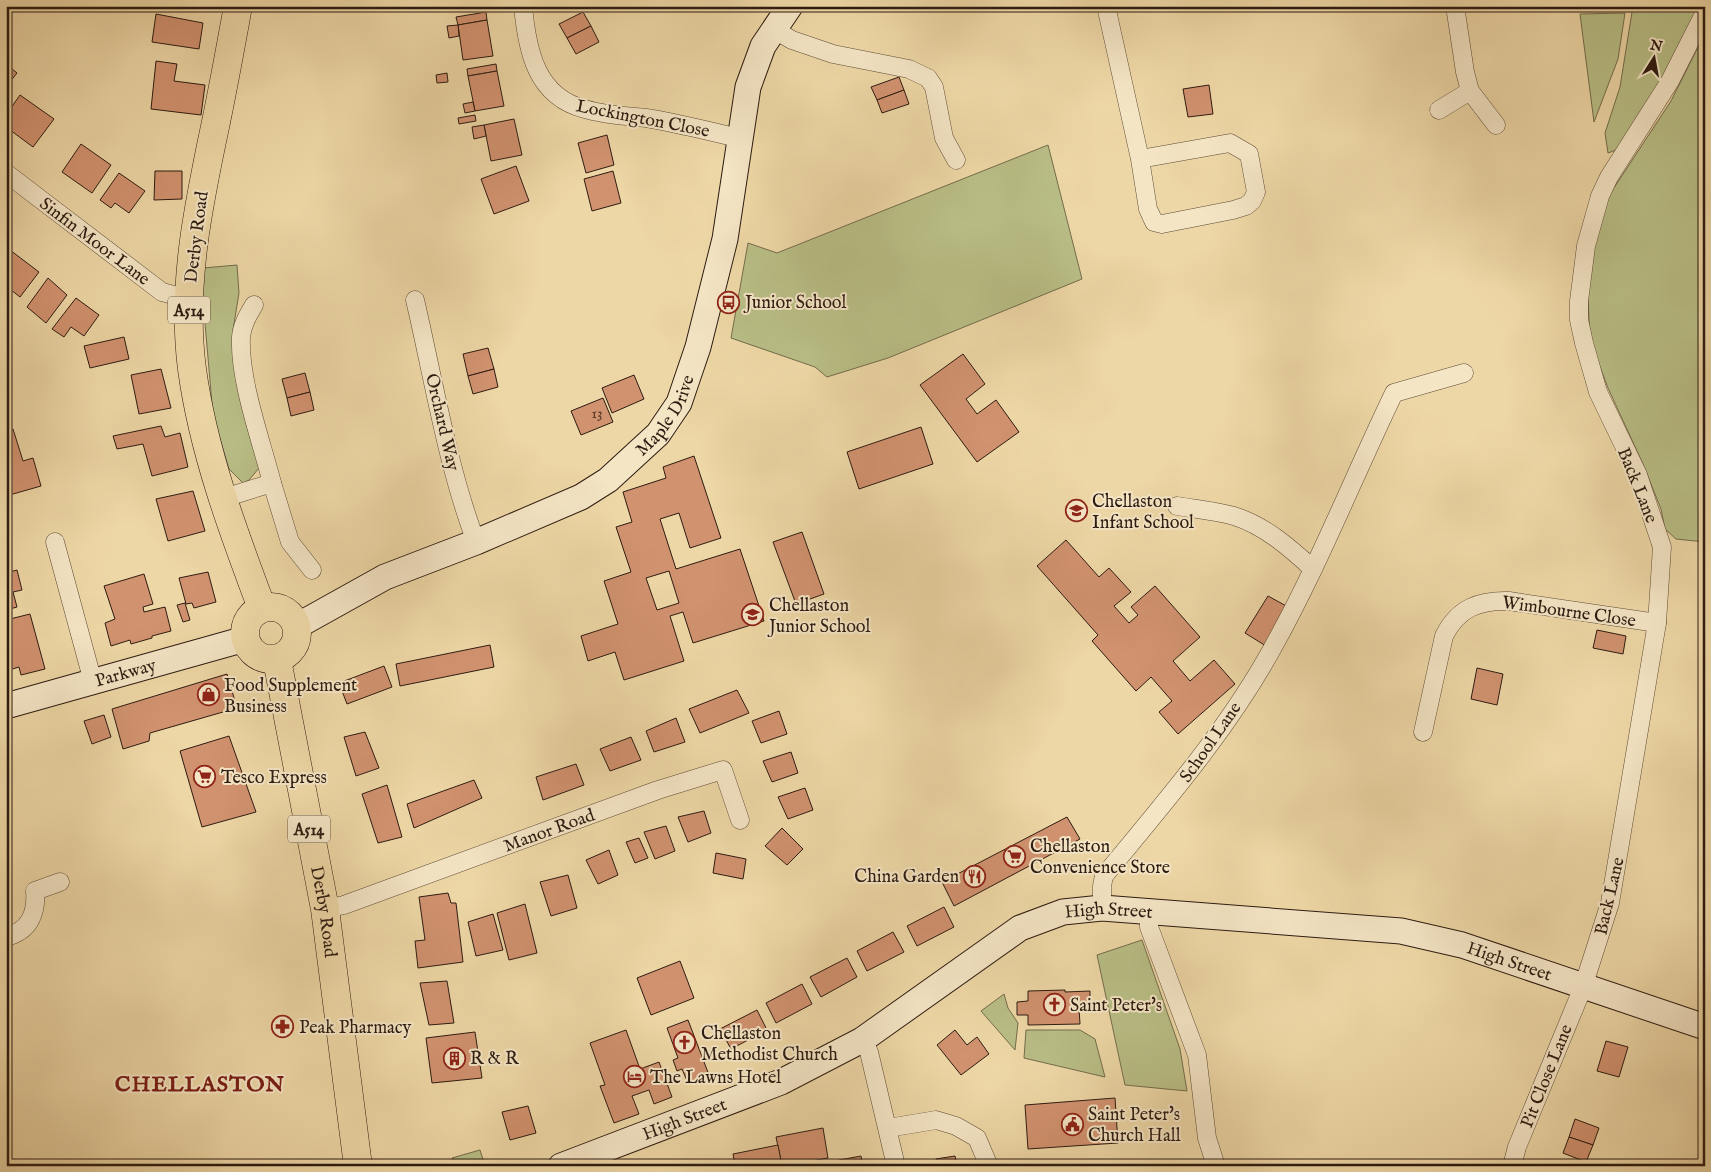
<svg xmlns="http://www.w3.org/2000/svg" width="1711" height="1172" font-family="'IM FELL English',serif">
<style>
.green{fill:#b9be86;stroke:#736c4c}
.building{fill:#d1926f;stroke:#2d1b11;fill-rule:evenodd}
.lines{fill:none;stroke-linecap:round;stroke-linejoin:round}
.street-casing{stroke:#5d4a36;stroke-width:19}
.secondary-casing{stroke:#2d1b11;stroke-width:27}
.primary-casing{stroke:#2d1b11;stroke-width:29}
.street{stroke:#f4e5c5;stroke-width:18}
.secondary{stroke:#f4e5c5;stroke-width:25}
.primary{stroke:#eed7a6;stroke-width:28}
.labels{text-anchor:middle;stroke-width:4;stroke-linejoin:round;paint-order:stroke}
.number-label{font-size:15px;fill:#563928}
.shield{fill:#f4e5c5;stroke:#695847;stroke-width:1}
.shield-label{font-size:16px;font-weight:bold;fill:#2d1b11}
.street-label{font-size:18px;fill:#2d1b11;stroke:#f4e5c5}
.poi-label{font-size:18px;fill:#2d1b11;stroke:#f4e5c5;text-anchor:start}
.district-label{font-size:22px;font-weight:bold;letter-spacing:1px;fill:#7a1f14;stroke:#f4e5c5}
</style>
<rect width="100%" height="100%" fill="#eed7a6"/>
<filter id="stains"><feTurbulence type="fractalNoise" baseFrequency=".004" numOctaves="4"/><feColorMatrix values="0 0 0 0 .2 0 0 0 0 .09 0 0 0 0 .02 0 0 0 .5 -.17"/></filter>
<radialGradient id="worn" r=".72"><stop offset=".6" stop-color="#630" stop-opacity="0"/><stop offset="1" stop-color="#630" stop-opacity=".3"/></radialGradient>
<g class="green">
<polygon points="1633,6 1701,6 1693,26 1622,148 1608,153 1605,133 1620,87"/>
<polygon points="1625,13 1618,59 1594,122 1580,14"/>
<polygon points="1705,33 1705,542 1676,539 1665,529 1661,509 1643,464 1608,388 1590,340 1588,298 1594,245 1604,203 1671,101"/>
<polygon points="1048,145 1082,279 888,358 827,377 815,367 731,338 748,243 777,253"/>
<polygon points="237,265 239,293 233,330 250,432 259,468 249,480 243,483 229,469 213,415 202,289 203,268"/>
<polygon points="1142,940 1180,1049 1187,1091 1125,1085 1097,955"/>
<polygon points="1004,994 1008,1008 1018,1023 1015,1050 981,1011"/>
<polygon points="1026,1030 1080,1030 1095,1039 1105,1077 1024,1058"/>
<polygon points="480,1150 485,1166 455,1166 452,1158"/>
</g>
<g class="building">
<polygon points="486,12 487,20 458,25 456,17"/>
<polygon points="583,12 591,26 567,38 559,24"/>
<polygon points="156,14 203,23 199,49 152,42"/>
<polygon points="487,20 493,56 463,60 458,25"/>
<polygon points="458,25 459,36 449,38 447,26"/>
<polygon points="591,26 599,42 576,54 567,38"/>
<polygon points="156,61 177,64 174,81 205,85 201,115 151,109"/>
<polygon points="6,64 17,73 6,87"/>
<polygon points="496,64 497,71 468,76 467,69"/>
<polygon points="497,71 504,106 475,111 468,76"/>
<polygon points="447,73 448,82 437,83 436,75"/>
<polygon points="899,77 904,90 877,100 871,87"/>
<polygon points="1209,85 1213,114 1188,117 1183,89"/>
<polygon points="904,90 909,104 882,113 877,100"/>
<polygon points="20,95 54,119 33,147 6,127 6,115"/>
<polygon points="473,102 475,111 465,113 463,104"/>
<polygon points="475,115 476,121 459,124 458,118"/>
<polygon points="514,119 522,155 491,161 484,125"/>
<polygon points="484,125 486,136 474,139 472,127"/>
<polygon points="607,135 614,165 586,173 578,143"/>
<polygon points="81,144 111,165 92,193 62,172"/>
<polygon points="516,166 529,201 494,214 481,179"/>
<polygon points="155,171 182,171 182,199 154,200"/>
<polygon points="613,171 621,203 592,211 584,179"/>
<polygon points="119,173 145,191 129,213 115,203 111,208 100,200"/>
<polygon points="6,247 39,272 20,297 6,286"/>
<polygon points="48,278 67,295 46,323 27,307"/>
<polygon points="76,298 99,315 84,336 71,327 64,337 52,329"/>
<polygon points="124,337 129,359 90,368 84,346"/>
<polygon points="488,348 494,369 468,376 463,354"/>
<polygon points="963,354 985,384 966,399 977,414 996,400 1019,432 977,462 920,385"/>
<polygon points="161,369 171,408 139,414 131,375"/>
<polygon points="494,369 498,387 473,394 468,376"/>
<polygon points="305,373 310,392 287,398 282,379"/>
<polygon points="634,375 644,399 612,413 602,388"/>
<polygon points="310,392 314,410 291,416 287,398"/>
<polygon points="603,398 613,422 581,435 571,411"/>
<polygon points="161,426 165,437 180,433 188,467 152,476 143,444 117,449 113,436"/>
<polygon points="921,427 933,464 859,489 847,452"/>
<polygon points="13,429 23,461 33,458 41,486 6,496 6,431"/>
<path d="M694 456 721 538 690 548 679 513 660 519 676 569 740 549 764 621 693 643 683 612 670 616 684 661 624 680 615 652 588 661 581 636 618 624 604 581 631 572 616 527 632 522 623 492 666 478 663 467ZM669 571 679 603 657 610 646 578Z"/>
<polygon points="193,491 205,531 168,541 156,499"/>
<polygon points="802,532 824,594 796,604 773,542"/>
<polygon points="1066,540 1099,577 1109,568 1131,592 1114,606 1129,623 1138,615 1131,607 1155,586 1200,637 1173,661 1190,681 1214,660 1235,684 1178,734 1159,712 1172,701 1151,677 1136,691 1092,641 1098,635 1037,566"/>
<polygon points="17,570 22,590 13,592 17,607 6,610 6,573"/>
<polygon points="208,572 216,602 194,608 192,603 186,604 179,578"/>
<polygon points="144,574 153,604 143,607 144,612 165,607 171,631 152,636 152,638 131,644 130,640 111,646 105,623 115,619 104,586"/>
<polygon points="1268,596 1290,608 1266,646 1245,633"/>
<polygon points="185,603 190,620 183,622 177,605"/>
<polygon points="30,614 45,669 21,675 19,667 6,671 6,620"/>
<polygon points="1597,630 1626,636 1623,654 1593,648"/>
<polygon points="490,645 494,667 400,686 396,664"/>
<polygon points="384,666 392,687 347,704 339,683"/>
<polygon points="1477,668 1503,674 1497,705 1471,699"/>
<polygon points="227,674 237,708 150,733 149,741 123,749 112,709"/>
<polygon points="737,690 749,713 700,733 689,709"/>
<polygon points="779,711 787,734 761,743 752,721"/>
<polygon points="104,715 111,737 92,744 84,721"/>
<polygon points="676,718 685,742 654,752 646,731"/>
<polygon points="365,732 379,768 356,776 344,737"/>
<polygon points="229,736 256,812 202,827 180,751"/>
<polygon points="631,737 641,760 610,771 600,749"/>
<polygon points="791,752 798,773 772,782 763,761"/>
<polygon points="576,764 584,785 543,800 536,777"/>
<polygon points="474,780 482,798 414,828 407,804"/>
<polygon points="387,785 402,837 378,843 362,794"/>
<polygon points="805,788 813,810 788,819 778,797"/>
<polygon points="704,811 711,833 688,842 678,817"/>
<polygon points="1067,817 1080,839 954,906 942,882"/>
<polygon points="666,826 675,851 655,859 644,832"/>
<polygon points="782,828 803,849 787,865 765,846"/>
<polygon points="639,838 648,858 635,863 626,842"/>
<polygon points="609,850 618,875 598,884 586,860"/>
<polygon points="716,853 746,859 743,879 713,873"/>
<polygon points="568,875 577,908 551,916 540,882"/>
<polygon points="448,893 451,903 456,903 463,962 418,968 415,941 425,940 419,897"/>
<polygon points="525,904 537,953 509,960 497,913"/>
<polygon points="944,907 954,927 917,946 907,926"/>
<polygon points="493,914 503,950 476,956 468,922"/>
<polygon points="893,932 904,952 867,971 857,951"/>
<polygon points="847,958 857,977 821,997 810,977"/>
<polygon points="680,961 694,998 651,1015 637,978"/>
<polygon points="447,981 454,1023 429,1025 420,983"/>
<polygon points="802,984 812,1004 776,1023 766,1003"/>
<polygon points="1065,990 1065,992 1090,991 1090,1008 1079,1008 1080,1024 1028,1025 1028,1015 1017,1015 1017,1002 1028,1001 1028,991"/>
<polygon points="757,1010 767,1030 731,1049 720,1029"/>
<polygon points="688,1020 709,1075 688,1083 682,1069 677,1071 673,1060 678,1058 667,1028"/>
<polygon points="626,1030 640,1069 659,1062 672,1097 654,1104 649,1090 632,1096 639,1114 614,1123 600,1086 605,1085 590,1043"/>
<polygon points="955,1030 967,1045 977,1037 989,1054 961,1075 937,1045"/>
<polygon points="475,1032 482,1078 432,1083 426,1038"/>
<polygon points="1606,1041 1628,1047 1619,1077 1597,1071"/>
<polygon points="1115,1098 1118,1143 1028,1149 1025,1105"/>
<polygon points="528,1106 536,1133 510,1140 502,1112"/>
<polygon points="1575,1119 1599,1128 1593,1145 1569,1137"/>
<polygon points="823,1128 828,1158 782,1166 776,1137"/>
<polygon points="1569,1137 1593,1145 1586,1162 1563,1153"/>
<polygon points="778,1145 782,1166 735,1166 733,1154"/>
<polygon points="861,1156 863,1166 835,1166 834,1161"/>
<polygon points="955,1156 957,1166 938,1166 936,1159"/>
</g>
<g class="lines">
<defs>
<g id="street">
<path d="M523 6C527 50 536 97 585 109 604 115 626 116 646 118 677 123 708 131 739 138"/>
<polyline points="1106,6 1140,159 1148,209 1154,222 1162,224 1233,210 1246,206 1252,201 1256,192 1249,154 1230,143 1140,159"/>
<polyline points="1455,6 1465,72 1470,91 1496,125"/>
<polyline points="773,29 792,40 833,54 909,69 928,78 934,87 944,138 956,160"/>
<polyline points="1439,110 1470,91"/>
<polyline points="6,173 162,292 189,299"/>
<path d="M415 300C434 381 447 465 476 542"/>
<path d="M254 305C248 315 242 325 241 337 239 380 261 440 272 483"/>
<polyline points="224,498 272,483 290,542 312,570"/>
<path d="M1177 506C1195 509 1215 511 1234 516 1265 526 1289 547 1313 569"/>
<polyline points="55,542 93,682"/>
<path d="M1423 732 1444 636C1458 608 1479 600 1509 601L1657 623"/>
<path d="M1102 908V886L1104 876C1164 803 1226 732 1272 649 1318 567 1353 478 1394 393L1464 373"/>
<polyline points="325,909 344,905 658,790 723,770 740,820"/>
<polyline points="1149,911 1149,927 1197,1055 1207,1138 1216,1166"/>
<path d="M6 937C29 931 37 914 35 891L60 882"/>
<polyline points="862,1040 869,1052 896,1166"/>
<polyline points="888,1128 936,1120 956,1126 977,1138 988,1164"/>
<polyline points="1512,1166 1517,1147 1583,987 1610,903 1657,623 1662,547 1638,475 1598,392 1584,343 1579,320 1579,301 1586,246 1600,196 1609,177 1670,81 1705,12"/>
</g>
<g id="secondary">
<path id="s1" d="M297 626 385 577 476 542 581 497 608 480 658 434 679 403 698 347 725 239 748 87 763 46 790 6"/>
<path id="s2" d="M6 706 245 639"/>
<path id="s3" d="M561 1166 781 1082 862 1040 1020 928 1063 912 1102 908 1401 931 1462 945 1705 1027"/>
</g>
<g id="primary">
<path d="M238 6C231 45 224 83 216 122 199 202 181 286 192 369 203 451 233 531 262 608"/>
<circle cx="271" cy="633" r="26"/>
<path id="s4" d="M277 660 325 909 358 1166"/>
</g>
</defs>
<use href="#street" class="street-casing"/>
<use href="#secondary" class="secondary-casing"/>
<use href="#primary" class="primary-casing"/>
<use href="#street" class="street"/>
<use href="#secondary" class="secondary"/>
<use href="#primary" class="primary"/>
</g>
<defs>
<symbol id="bus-ring" viewBox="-11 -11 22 22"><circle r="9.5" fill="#f4e5c5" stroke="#8f2418" stroke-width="1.5"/><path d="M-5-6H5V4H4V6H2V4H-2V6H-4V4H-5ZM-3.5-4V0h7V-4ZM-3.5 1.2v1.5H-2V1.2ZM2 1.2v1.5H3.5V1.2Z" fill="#8f2418"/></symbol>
<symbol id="school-ring" viewBox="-11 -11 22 22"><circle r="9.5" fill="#f4e5c5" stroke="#8f2418" stroke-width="1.5"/><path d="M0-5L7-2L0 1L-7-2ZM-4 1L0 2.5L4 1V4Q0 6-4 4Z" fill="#8f2418"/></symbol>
<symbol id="shop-ring" viewBox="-11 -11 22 22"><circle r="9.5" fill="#f4e5c5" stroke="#8f2418" stroke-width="1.5"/><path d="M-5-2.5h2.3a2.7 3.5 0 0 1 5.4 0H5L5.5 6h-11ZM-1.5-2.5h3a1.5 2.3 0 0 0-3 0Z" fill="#8f2418"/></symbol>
<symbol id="supermarket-ring" viewBox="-11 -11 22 22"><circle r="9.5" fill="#f4e5c5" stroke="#8f2418" stroke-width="1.5"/><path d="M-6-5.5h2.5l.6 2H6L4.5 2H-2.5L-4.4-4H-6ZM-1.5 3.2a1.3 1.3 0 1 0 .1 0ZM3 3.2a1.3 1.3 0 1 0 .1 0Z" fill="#8f2418"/></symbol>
<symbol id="restaurant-ring" viewBox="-11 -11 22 22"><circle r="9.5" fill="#f4e5c5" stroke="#8f2418" stroke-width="1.5"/><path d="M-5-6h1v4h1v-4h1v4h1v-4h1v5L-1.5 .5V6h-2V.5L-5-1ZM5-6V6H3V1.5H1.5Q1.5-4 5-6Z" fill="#8f2418"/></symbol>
<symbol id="church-ring" viewBox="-11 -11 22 22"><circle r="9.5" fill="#f4e5c5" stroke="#8f2418" stroke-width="1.5"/><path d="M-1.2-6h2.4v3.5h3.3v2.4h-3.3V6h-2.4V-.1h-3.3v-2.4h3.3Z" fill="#8f2418"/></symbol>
<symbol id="pharmacy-ring" viewBox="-11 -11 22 22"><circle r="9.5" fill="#f4e5c5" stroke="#8f2418" stroke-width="1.5"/><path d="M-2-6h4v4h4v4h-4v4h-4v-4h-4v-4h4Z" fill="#8f2418"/></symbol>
<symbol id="building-ring" viewBox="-11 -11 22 22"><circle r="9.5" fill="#f4e5c5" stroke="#8f2418" stroke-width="1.5"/><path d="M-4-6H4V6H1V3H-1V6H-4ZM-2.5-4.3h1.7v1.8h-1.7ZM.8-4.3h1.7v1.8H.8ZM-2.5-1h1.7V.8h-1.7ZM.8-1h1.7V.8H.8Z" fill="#8f2418"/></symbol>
<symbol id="hotel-ring" viewBox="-11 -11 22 22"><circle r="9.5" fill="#f4e5c5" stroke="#8f2418" stroke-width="1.5"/><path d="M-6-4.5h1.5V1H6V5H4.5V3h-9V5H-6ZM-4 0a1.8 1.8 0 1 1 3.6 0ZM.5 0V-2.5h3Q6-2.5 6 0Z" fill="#8f2418"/></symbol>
<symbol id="civic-ring" viewBox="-11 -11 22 22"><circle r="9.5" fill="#f4e5c5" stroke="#8f2418" stroke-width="1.5"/><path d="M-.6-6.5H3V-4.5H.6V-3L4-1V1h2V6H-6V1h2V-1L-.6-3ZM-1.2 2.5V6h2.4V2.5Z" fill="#8f2418"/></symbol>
</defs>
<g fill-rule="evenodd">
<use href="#bus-ring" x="716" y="290" width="25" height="25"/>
<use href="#school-ring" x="1064" y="498" width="25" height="25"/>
<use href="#school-ring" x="740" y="602" width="25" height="25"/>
<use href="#shop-ring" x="196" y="682" width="25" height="25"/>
<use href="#supermarket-ring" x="192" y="764" width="25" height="25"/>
<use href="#supermarket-ring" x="1002" y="844" width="25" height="25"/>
<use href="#restaurant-ring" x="962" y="864" width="25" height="25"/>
<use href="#church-ring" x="1042" y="992" width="25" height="25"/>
<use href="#pharmacy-ring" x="270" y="1014" width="25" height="25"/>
<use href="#church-ring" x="672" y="1030" width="25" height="25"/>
<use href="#building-ring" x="442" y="1046" width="25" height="25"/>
<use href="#hotel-ring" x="622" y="1064" width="25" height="25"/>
<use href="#civic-ring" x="1060" y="1112" width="25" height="25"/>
</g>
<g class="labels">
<g class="number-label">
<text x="597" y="418">13</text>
</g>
<g class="shield">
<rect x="168" y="296.5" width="42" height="27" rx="4"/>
<rect x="288" y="815.5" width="42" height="27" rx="4"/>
</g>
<g class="shield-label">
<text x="189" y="316">A514</text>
<text x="309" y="835">A514</text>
</g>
<g class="street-label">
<text transform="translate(643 118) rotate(11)" y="6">Lockington Close</text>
<text transform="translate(196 237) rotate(-83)" y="6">Derby Road</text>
<text transform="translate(95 241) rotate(37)" y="6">Sinfin Moor Lane</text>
<text dy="6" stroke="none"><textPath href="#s1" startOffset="432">Maple Drive</textPath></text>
<text transform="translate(443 422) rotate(77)" y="6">Orchard Way</text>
<text transform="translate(1638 485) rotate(68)" y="6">Back Lane</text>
<text transform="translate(1569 611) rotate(8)" y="6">Wimbourne Close</text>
<text dy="6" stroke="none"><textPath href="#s2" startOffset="124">Parkway</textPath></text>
<text transform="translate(1210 742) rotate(-55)" y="6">School Lane</text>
<text transform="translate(549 830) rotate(-20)" y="6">Manor Road</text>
<text transform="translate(1609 896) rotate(-77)" y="6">Back Lane</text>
<text dy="6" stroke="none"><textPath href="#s4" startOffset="256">Derby Road</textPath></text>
<text dy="6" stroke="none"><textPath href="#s3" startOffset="612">High Street</textPath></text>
<text dy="6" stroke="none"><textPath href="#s3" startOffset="1018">High Street</textPath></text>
<text transform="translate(1546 1076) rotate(-68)" y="6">Pit Close Lane</text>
<text dy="6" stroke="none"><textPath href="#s3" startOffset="132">High Street</textPath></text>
</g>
<g class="poi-label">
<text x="745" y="308">Junior School</text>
<text x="1092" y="507">Chellaston<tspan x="1092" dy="21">Infant School</tspan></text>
<text x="769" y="611">Chellaston<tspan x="769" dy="21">Junior School</tspan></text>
<text x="224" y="691">Food Supplement<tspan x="224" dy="21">Business</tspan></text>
<text x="221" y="783">Tesco Express</text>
<text x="1030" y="852">Chellaston<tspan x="1030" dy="21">Convenience Store</tspan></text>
<text x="959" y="882" text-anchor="end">China Garden</text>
<text x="1070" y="1011">Saint Peter's</text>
<text x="299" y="1033">Peak Pharmacy</text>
<text x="701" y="1039">Chellaston<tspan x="701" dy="21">Methodist Church</tspan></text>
<text x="470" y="1064">R &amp; R</text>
<text x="650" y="1083">The Lawns Hotel</text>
<text x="1088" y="1120">Saint Peter's<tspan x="1088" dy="21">Church Hall</tspan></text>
</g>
<g class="district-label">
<text x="200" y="1091">CHELLASTON</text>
</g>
</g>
<rect width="1711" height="1172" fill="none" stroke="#eed7a6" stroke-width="25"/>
<rect x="8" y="8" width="1696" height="1157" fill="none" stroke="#2d1b11" stroke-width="2.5"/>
<rect x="12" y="12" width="1686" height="1147" fill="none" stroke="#2d1b11"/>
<g transform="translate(1654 58) rotate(11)" stroke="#f4e5c5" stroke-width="4" paint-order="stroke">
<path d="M0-4L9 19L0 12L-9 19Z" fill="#2d1b11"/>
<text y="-8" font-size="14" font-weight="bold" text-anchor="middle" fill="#2d1b11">N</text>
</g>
<rect width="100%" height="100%" filter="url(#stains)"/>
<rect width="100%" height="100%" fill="url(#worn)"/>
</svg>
